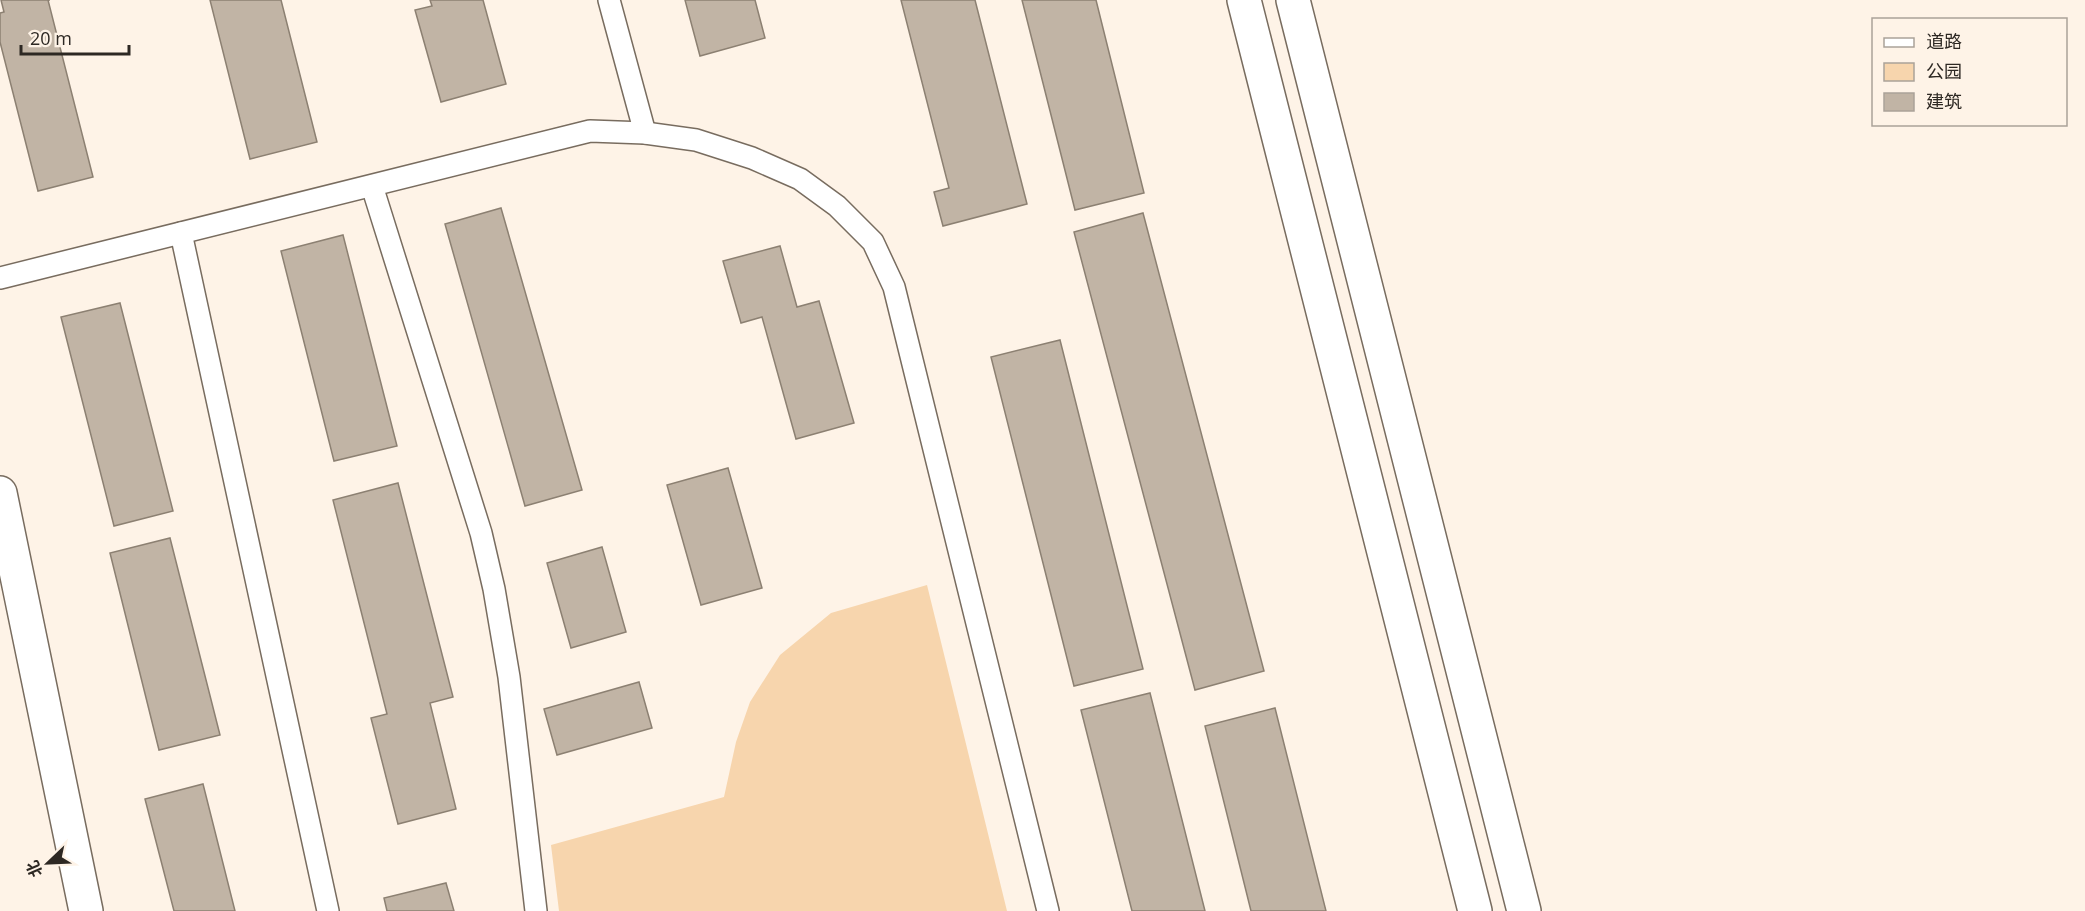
<svg xmlns="http://www.w3.org/2000/svg" width="2085" height="911" font-family="'Open Sans','Noto Sans SC',sans-serif">
<style>
.green{fill:#f7d5ad}
.building{fill:#c1b4a5;stroke:#8c8072;stroke-width:1.5}
.lines{fill:none;stroke-linecap:round;stroke-linejoin:round}
.lane-casing{stroke:#786c5f;stroke-width:24}
.street-casing{stroke:#786c5f;stroke-width:36}
.secondary-casing{stroke:#786c5f;stroke-width:36}
.lane{stroke:#fff;stroke-width:21}
.street{stroke:#fff;stroke-width:33}
.secondary{stroke:#fff;stroke-width:33}
</style>
<rect width="100%" height="100%" fill="#fef3e7"/>
<polygon class="green" points="927,585 1007,911 559,911 551,845 724,797 736,742 750,702 780,655 831,613"/>
<g class="building">
<polygon points="1,0 50,0 48,0 93,177 38,191 0,42 0,13 4,12"/>
<polygon points="210,0 281,0 317,142 250,159"/>
<polygon points="430,0 483,0 506,84 441,102 415,10 432,6"/>
<polygon points="685,0 755,0 765,38 700,56"/>
<polygon points="901,0 975,0 1027,204 943,226 934,192 949,188"/>
<polygon points="1022,0 1096,0 1144,193 1075,210"/>
<polygon points="501,208 582,490 525,506 445,224"/>
<polygon points="1143,213 1264,671 1195,690 1074,232"/>
<polygon points="343,235 397,446 334,461 281,251"/>
<polygon points="780,246 797,307 819,301 854,423 796,439 762,317 741,323 723,261"/>
<polygon points="120,303 173,511 114,526 61,317"/>
<polygon points="1060,340 1143,669 1074,686 991,357"/>
<polygon points="728,468 762,588 701,605 667,485"/>
<polygon points="398,483 453,697 430,703 456,809 398,824 371,718 387,714 333,500"/>
<polygon points="170,538 220,735 159,750 110,553"/>
<polygon points="602,547 626,632 571,648 547,563"/>
<polygon points="639,682 652,728 557,755 544,709"/>
<polygon points="1150,693 1205,911 1132,911 1081,710"/>
<polygon points="1275,708 1326,911 1251,911 1205,726"/>
<polygon points="203,784 235,911 174,911 145,799"/>
<polygon points="446,883 454,911 387,911 384,898"/>
</g>
<g class="lines">
<defs>
<g id="lane">
<polyline points="609,0 645,133"/>
<polyline points="372,186 481,533 494,589 509,677 536,911"/>
<polyline points="181,233 328,911"/>
<polyline points="0,278 590,131 645,133 696,140 752,158 800,179 837,206 873,242 894,287 1048,911"/>
</g>
<polyline id="street" points="0,493 86,911"/>
<g id="secondary">
<polyline points="1244,0 1475,911"/>
<polyline points="1293,0 1524,911"/>
</g>
</defs>
<use href="#lane" class="lane-casing"/>
<use href="#street" class="street-casing"/>
<use href="#secondary" class="secondary-casing"/>
<use href="#lane" class="lane"/>
<use href="#street" class="street"/>
<use href="#secondary" class="secondary"/>
</g>
<rect x="1872" y="18" width="195" height="108" fill="#fef3e7" stroke="#aaa299" stroke-width="1.5"/>
<rect x="1884" y="38" width="30" height="9" fill="#ffffff" stroke="#aaa299" stroke-width="1.5"/>
<text x="1926" y="48" font-size="18" fill="#2d2823">道路</text>
<rect x="1884" y="63" width="30" height="18" fill="#f7d5ad" stroke="#aaa299" stroke-width="1.5"/>
<text x="1926" y="78" font-size="18" fill="#2d2823">公园</text>
<rect x="1884" y="93" width="30" height="18" fill="#c1b4a5" stroke="#aaa299" stroke-width="1.5"/>
<text x="1926" y="108" font-size="18" fill="#2d2823">建筑</text>
<g transform="translate(48 863) rotate(247)" stroke="#fef3e7" stroke-width="4.5" paint-order="stroke">
<path d="M0-4.5L10 22L0 15L-10 22Z" fill="#2d2823"/>
<text y="-9" font-size="16" font-weight="bold" text-anchor="middle" fill="#2d2823">北</text>
</g>
<path d="M21 45v9h108v-9" fill="none" stroke="#2d2823" stroke-width="3"/>
<text x="30" y="45" font-size="18" fill="#2d2823" stroke="#fef3e7" stroke-width="4.5" paint-order="stroke">20 m</text>
</svg>
